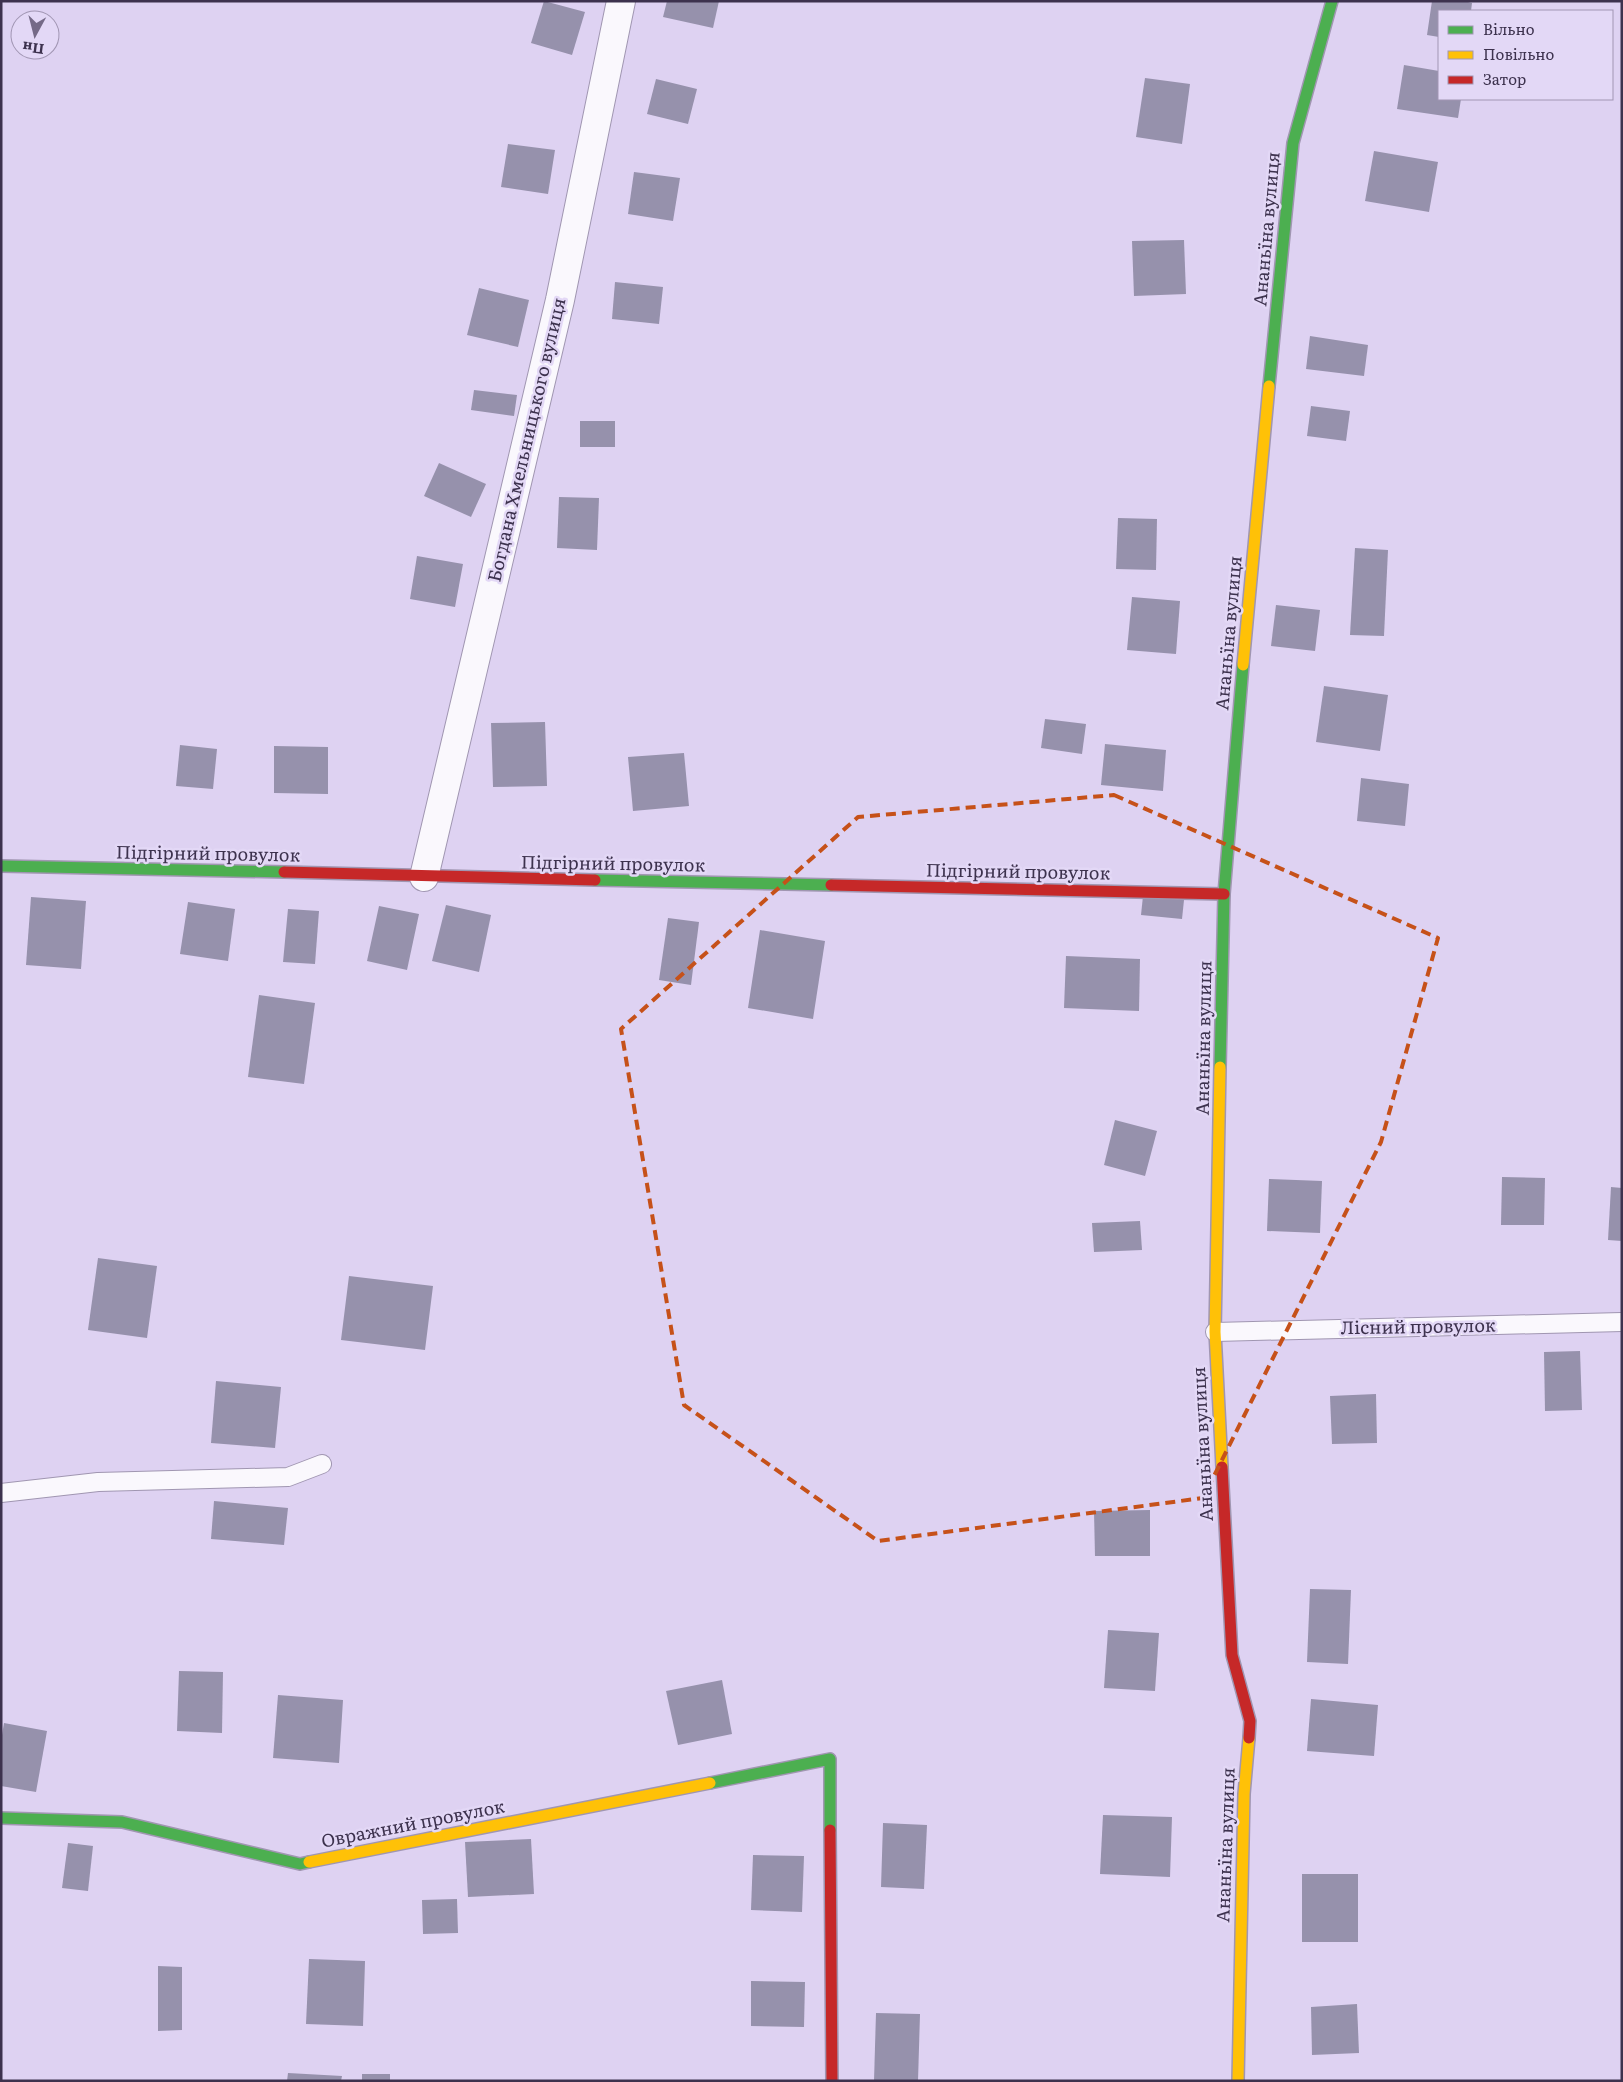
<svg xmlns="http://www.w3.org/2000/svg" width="1623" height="2082" font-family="Literata,serif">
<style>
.building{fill:#9691ac}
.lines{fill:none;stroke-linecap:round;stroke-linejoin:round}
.lane-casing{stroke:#a096b1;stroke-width:20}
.street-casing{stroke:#a096b1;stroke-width:30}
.fast-casing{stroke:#a096b1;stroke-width:14}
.slow-casing{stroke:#a096b1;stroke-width:14}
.jam-casing{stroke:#a096b1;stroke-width:14}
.lane{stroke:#faf8fd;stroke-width:18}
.street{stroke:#faf8fd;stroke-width:28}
.fast{stroke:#4caf50;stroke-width:11}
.slow{stroke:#ffc107;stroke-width:11}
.jam{stroke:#c62828;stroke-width:11}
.marked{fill:none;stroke:#c65119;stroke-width:4;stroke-dasharray:10 6;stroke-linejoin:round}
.labels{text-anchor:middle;stroke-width:5;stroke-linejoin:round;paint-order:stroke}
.street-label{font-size:18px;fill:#3d324e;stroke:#e3d8f6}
</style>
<rect width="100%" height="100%" fill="#ded2f2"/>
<g class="building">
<polygon points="544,1 585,12 572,55 531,43"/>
<polygon points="667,1 719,1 713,28 663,17"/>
<polygon points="1432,1 1464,1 1472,3 1471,11 1439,11 1439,37 1427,35"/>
<polygon points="1404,65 1439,71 1439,99 1461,99 1458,118 1397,109"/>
<polygon points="1145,78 1190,84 1182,144 1136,137"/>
<polygon points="656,79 697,89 688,124 647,114"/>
<polygon points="508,144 555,150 548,194 501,187"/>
<polygon points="1374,151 1438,162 1429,212 1365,201"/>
<polygon points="634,172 680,178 673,221 628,214"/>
<polygon points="1184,240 1186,294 1134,296 1132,241"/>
<polygon points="615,282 663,287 659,324 612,319"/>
<polygon points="479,288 529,300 518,347 467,335"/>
<polygon points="1310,336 1368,345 1364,376 1306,369"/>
<polygon points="474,390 517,395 514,416 471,410"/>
<polygon points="1311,406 1350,411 1346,441 1307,436"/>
<rect x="580" y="421" width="35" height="26"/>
<polygon points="439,463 486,484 471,517 424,496"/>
<polygon points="559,497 599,498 597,550 557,548"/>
<polygon points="1118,518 1157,519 1156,570 1116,569"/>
<polygon points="1355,548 1388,550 1384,636 1350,635"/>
<polygon points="417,556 463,564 455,607 410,599"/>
<polygon points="1132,597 1180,601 1176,654 1127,650"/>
<polygon points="1276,605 1320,610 1315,651 1271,646"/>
<polygon points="1324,686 1388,695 1380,751 1316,742"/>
<polygon points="1045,719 1086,724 1082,754 1041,748"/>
<polygon points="545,722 547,786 493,787 491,723"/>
<polygon points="1105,744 1166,750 1163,791 1101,785"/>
<polygon points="180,745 217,749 213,789 176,786"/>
<polygon points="274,746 328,747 328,794 274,793"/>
<polygon points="684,753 689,806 633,811 628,757"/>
<polygon points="1361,778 1409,784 1405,826 1357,821"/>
<polygon points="1143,896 1184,900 1182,919 1141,915"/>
<polygon points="31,897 86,901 81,969 26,965"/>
<polygon points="188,902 235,909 228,961 180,954"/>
<polygon points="446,905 491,915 479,972 432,961"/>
<polygon points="379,906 419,914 407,970 367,961"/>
<polygon points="288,909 319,911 315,964 283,962"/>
<polygon points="668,918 699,922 691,985 659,980"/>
<polygon points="760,930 825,941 813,1019 748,1008"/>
<polygon points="1066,956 1140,959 1139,1011 1064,1008"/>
<polygon points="259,995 315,1003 304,1084 248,1077"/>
<polygon points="1115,1120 1157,1131 1145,1176 1104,1165"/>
<polygon points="1502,1177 1545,1178 1544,1225 1501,1225"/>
<polygon points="1269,1179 1322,1181 1320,1233 1267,1231"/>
<polygon points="1611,1187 1622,1188 1622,1241 1608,1240"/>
<polygon points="1140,1221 1142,1250 1094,1252 1092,1223"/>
<polygon points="98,1258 157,1266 147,1338 88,1330"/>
<polygon points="349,1276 433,1286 425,1350 341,1340"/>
<polygon points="1580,1351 1582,1410 1545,1411 1544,1352"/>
<polygon points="216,1381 281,1387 275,1448 211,1443"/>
<polygon points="1376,1394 1377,1443 1332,1444 1330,1396"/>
<polygon points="214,1501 288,1508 284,1545 211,1539"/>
<polygon points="1150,1510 1150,1556 1095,1556 1094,1511"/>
<polygon points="1310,1589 1351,1590 1348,1664 1307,1662"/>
<polygon points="1108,1630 1159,1633 1155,1691 1104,1688"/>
<polygon points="179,1671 223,1672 222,1733 177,1731"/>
<polygon points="722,1680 732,1734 678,1745 666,1691"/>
<polygon points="278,1695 343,1700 339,1763 273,1758"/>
<polygon points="1311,1699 1378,1705 1374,1756 1307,1751"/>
<polygon points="4,1723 47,1731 36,1792 1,1786 1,1741"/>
<polygon points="1103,1815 1172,1817 1170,1877 1100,1874"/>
<polygon points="883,1823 927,1825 924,1889 881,1887"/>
<polygon points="531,1839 534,1894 468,1897 465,1842"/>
<polygon points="68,1843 93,1846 88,1891 62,1888"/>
<polygon points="753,1855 804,1856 802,1912 751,1910"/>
<rect x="1302" y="1874" width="56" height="68"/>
<polygon points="457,1899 458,1933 423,1934 422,1900"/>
<polygon points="309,1959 365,1961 363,2026 306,2024"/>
<polygon points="158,1966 182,1967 182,2030 158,2031"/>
<polygon points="751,1981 805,1982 804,2027 751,2026"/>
<polygon points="1357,2004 1359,2053 1312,2055 1311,2007"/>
<polygon points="876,2013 920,2014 918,2081 874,2081"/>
<polygon points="288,2073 342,2076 341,2081 287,2081"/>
<rect x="362" y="2074" width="28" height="7"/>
</g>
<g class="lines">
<defs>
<g id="lane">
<polyline points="1215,1332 1622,1322"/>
<polyline points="1,1493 98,1482 288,1477 322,1464"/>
</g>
<polyline id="street" points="424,877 560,300 621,1"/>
<g id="fast">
<polyline points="1269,386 1293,143 1332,1"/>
<polyline points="1,866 284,872"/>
<polyline points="595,880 831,885"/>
<polyline points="1220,1067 1224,894 1243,665"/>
<polyline points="710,1783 830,1759 830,1830"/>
<polyline points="1,1818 122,1822 300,1864 309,1862"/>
</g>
<g id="slow">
<polyline points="1243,665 1269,386"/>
<polyline points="1220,1067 1215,1332 1222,1467"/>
<polyline points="309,1862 710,1783"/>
<polyline points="1238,2081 1244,1794 1249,1738"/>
</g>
<g id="jam">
<polyline points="284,872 595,880"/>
<polyline points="831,885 1224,894"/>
<polyline points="1222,1467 1232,1655 1250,1721 1249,1738"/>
<polyline points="830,1830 832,2081"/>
</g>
</defs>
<use href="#lane" class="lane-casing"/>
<use href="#street" class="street-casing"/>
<use href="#fast" class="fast-casing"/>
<use href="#slow" class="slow-casing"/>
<use href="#jam" class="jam-casing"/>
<use href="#lane" class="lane"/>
<use href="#street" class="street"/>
<use href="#fast" class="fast"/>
<use href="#slow" class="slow"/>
<use href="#jam" class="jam"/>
</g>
<path class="marked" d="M1114 795 1438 938 1381 1142 1203 1498 878 1541 684 1405 621 1029 858 817Z"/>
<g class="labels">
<g class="street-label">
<text transform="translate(1267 229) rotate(-85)" y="6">Ананьїна вулиця</text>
<text transform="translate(527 440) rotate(-77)" y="6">Богдана Хмельницького вулиця</text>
<text transform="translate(1229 633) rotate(-85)" y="6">Ананьїна вулиця</text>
<text transform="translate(208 854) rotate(1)" y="6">Підгірний провулок</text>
<text transform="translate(613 864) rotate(1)" y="6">Підгірний провулок</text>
<text transform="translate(1018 872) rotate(1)" y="6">Підгірний провулок</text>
<text transform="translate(1204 1038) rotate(-89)" y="6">Ананьїна вулиця</text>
<text transform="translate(1418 1327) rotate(-1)" y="6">Лісний провулок</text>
<text transform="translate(1203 1444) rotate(-93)" y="6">Ананьїна вулиця</text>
<text transform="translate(413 1824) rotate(-11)" y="6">Овражний провулок</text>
<text transform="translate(1226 1845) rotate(-88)" y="6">Ананьїна вулиця</text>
</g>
</g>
<rect width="1623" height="2082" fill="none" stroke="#3d324e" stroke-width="5"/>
<rect x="1438" y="10" width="175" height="90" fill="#e3d8f6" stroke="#a196b3"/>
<rect x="1448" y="26" width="25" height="8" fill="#4caf50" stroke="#a196b3"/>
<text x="1483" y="35" font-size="15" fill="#3d324e">Вільно</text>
<rect x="1448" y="51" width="25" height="8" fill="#ffc107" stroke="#a196b3"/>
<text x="1483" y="60" font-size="15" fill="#3d324e">Повільно</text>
<rect x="1448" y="76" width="25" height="8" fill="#c62828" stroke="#a196b3"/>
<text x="1483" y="85" font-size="15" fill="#3d324e">Затор</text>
<g transform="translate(35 35) rotate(187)"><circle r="24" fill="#e3d8f6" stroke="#a196b3"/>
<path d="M0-4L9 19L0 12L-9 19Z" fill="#756a87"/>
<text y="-8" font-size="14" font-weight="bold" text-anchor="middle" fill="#3d324e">Пн</text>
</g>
</svg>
